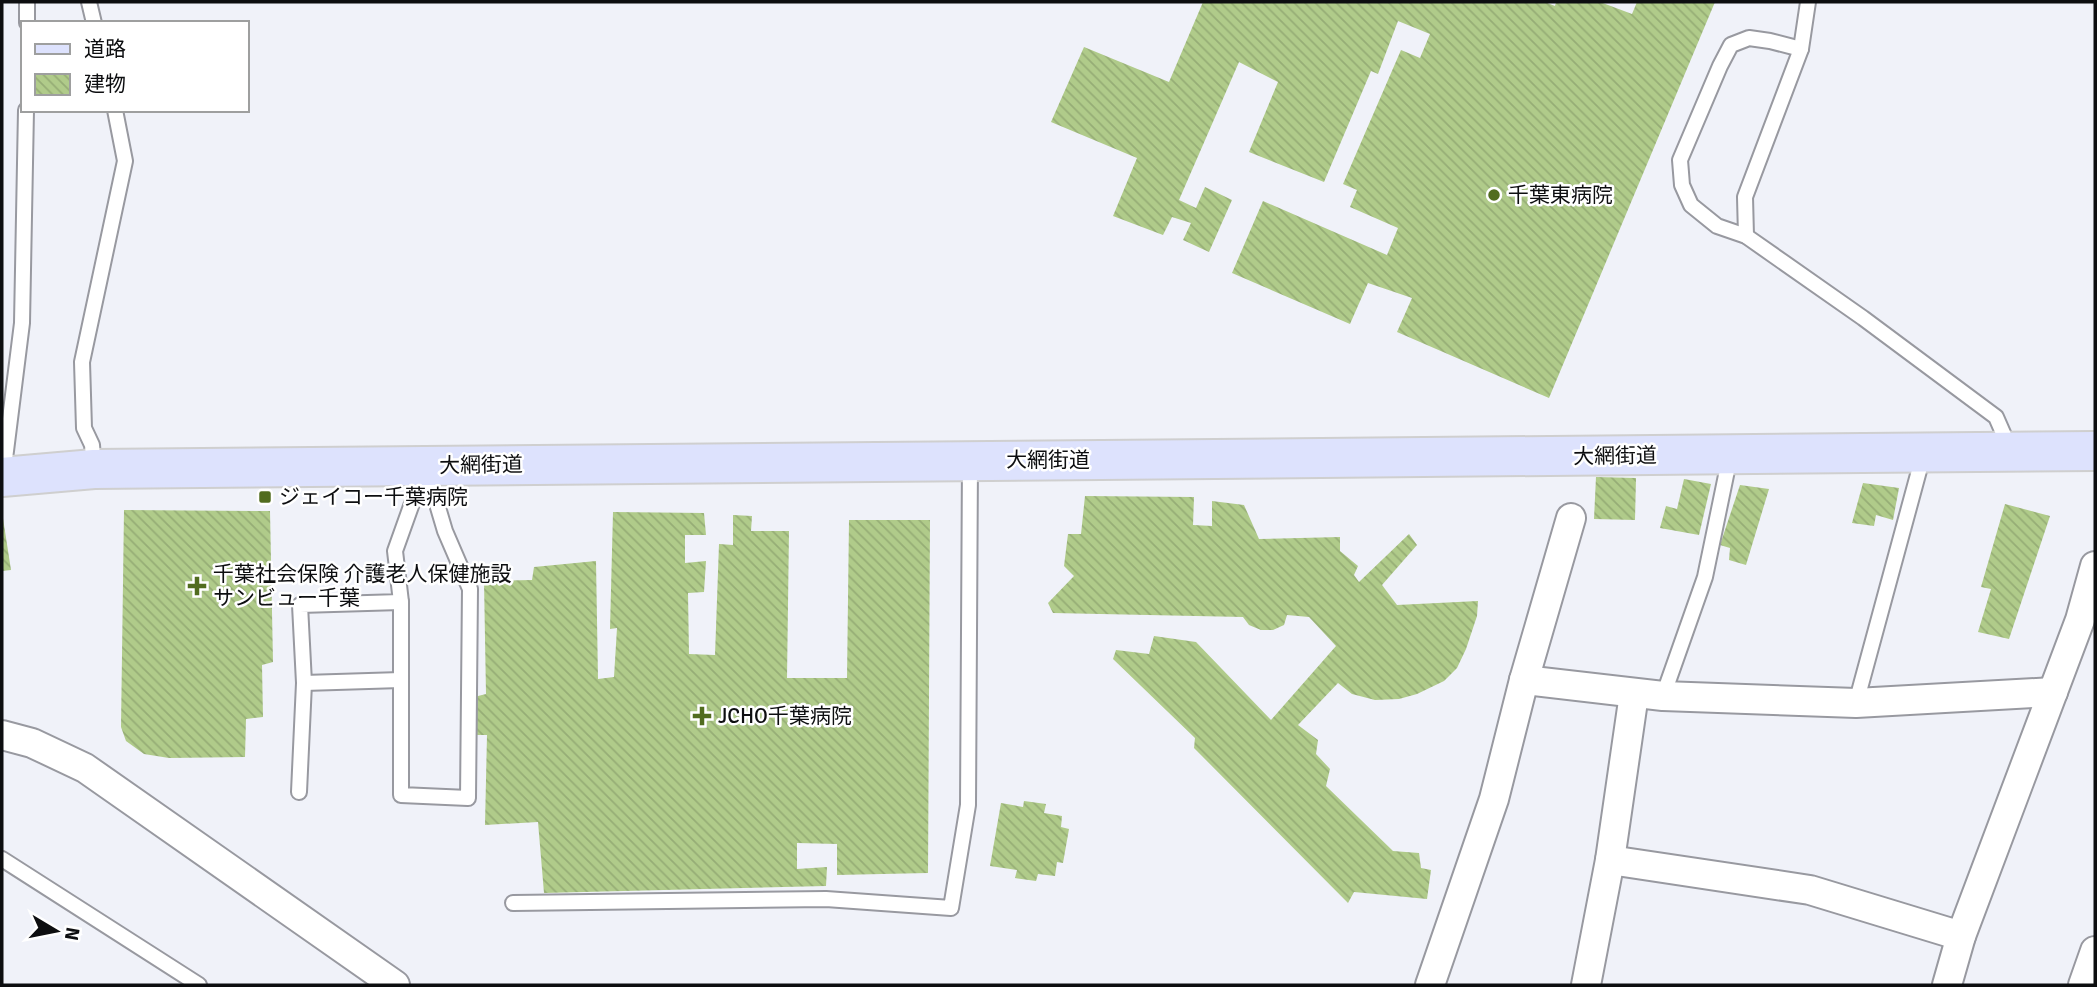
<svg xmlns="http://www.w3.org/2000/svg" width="2097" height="987" font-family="Signika,'Noto Sans JP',sans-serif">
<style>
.building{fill:url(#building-back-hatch)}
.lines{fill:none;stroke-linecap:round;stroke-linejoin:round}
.lane-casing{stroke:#9899a0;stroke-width:18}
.street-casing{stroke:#9899a0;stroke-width:32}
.primary-casing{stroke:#cfcfcf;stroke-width:42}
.lane{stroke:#fff;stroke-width:14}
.street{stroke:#fff;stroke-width:28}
.primary{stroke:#dde2fd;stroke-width:38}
.poi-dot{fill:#516c1f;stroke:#fff;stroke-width:2.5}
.labels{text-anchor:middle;stroke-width:5;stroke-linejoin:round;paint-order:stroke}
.poi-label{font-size:21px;fill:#0d0e10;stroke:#fff;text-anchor:start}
.street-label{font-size:21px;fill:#0d0e10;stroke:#fff}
</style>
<defs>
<pattern id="building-back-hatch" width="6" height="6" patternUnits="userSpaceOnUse" patternTransform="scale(1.75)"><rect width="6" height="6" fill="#b0cb8a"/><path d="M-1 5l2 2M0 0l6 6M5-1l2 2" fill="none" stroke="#96ad76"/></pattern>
</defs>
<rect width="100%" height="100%" fill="#f0f2f9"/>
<g class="building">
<polygon points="1203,2 1545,2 1555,6 1556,2 1600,2 1632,14 1637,2 1715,2 1549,398 1397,332 1412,298 1368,283 1350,324 1232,273 1263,201 1387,255 1398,228 1350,207 1357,190 1343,184 1401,50 1420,58 1430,34 1398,21 1378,74 1371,71 1324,182 1249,152 1278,82 1239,62 1179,200 1196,208 1205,187 1232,200 1209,252 1183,240 1191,223 1172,217 1163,235 1113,216 1137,158 1051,122 1084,47 1169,82"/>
<polygon points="1596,477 1636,478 1635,520 1594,519"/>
<polygon points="1684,479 1711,484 1699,535 1660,528 1666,506 1677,509"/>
<polygon points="1863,483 1899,488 1893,520 1876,515 1874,526 1852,523"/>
<polygon points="1740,485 1769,489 1746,565 1729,560 1730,548 1720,545"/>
<polygon points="1085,496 1194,497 1193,525 1212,526 1212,501 1244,505 1259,539 1340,537 1340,551 1358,566 1354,575 1359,582 1409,534 1417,545 1382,585 1397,605 1478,601 1477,616 1466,649 1457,668 1444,681 1417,694 1399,699 1375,700 1352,694 1338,683 1298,725 1318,740 1316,754 1330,769 1326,786 1393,851 1419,853 1421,868 1431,870 1427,899 1354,892 1348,903 1194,748 1195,738 1113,659 1116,650 1149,654 1154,636 1196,642 1271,720 1336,646 1309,617 1287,615 1284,625 1273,630 1261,630 1249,625 1243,617 1053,613 1048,603 1074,576 1064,566 1068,534 1081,534"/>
<polygon points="2005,504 2050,516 2009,639 1978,632 1991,589 1981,587"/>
<polygon points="124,510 270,511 273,662 262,665 263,717 246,719 245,757 169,758 144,754 126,741 121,727"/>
<polygon points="2,512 11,570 2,571"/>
<polygon points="613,512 704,513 706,535 685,535 685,563 706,561 704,592 688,593 689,654 715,655 719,544 733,545 733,515 752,516 751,531 789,531 787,678 847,678 849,520 930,520 928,873 837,875 837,844 797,843 797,869 827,867 826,886 544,893 538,822 485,825 487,735 475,735 474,697 486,694 484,581 532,580 534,567 596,561 598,679 614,677 617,628 610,629"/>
<polygon points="1024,801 1046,804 1044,813 1062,816 1061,827 1069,829 1063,863 1057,862 1055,876 1038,874 1036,881 1015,878 1017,870 990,866 1001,803 1023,807"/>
</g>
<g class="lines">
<defs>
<g id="lane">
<polyline points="89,2 94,23"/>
<polyline points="27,23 27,2"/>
<polyline points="1801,49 1770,41 1749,38 1731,45 1720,66 1680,160 1682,185 1691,205 1717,226 1746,236 1863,318 1996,417 2010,449"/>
<polyline points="1746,236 1745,197 1801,49 1808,2"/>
<polyline points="94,468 92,445 84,428 82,362 125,161 115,110"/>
<polyline points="3,475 22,323 26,110"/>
<polyline points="401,602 401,795 468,798 470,589 445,531 426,467"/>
<polyline points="304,683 401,680"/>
<polyline points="1663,696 1705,577 1730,456"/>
<polyline points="1856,703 1923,456"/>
<polyline points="299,792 304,683 300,605 401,602 395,551 425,467"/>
<polyline points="2,859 199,985"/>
<polyline points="513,903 826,899 951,908 968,805 970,461"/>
</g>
<g id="street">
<polyline points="1524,680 1663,696 1856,703 2053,692"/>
<polyline points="2,735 32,743 85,768 395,985"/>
<polyline points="1610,860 1810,890 1961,936"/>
<polyline points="1430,985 1494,799 1524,680 1571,518"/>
<polyline points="1586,985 1610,860 1634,694"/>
<polyline points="1947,985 1961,936 2080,620 2095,566"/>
<polyline points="2083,985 2095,951"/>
</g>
<polyline id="primary" points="2,477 94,469 2095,451"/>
</defs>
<use href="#lane" class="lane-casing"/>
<use href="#street" class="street-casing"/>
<use href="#primary" class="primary-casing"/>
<use href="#lane" class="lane"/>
<use href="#street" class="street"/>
<use href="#primary" class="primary"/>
</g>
<g class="poi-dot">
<circle cx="1494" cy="195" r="7"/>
<rect x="258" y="490" width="14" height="14" rx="3.5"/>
<path d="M193.5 575.5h7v7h7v7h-7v7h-7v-7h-7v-7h7z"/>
<path d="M698.5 705.5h7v7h7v7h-7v7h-7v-7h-7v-7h7z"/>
</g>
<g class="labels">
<g class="poi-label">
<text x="1508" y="202">千葉東病院</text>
<text x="279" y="504">ジェイコー千葉病院</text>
<text x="213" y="581">千葉社会保険 介護老人保健施設<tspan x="213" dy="24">サンビュー千葉</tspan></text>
<text x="718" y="723">JCHO千葉病院</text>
</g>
<g class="street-label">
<text transform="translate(1615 456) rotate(-1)" y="7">大網街道</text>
<text x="1048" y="467">大網街道</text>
<text transform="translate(481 465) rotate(-1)" y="7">大網街道</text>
</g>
</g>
<rect width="2097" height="987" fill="none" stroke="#0d0e10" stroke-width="7"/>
<rect x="21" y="21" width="228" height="91" fill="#ffffff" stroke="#9e9f9f" stroke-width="2"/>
<rect x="35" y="44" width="35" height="10" fill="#dde2fd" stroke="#9e9f9f" stroke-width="2"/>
<text x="84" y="56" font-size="21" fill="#0d0e10">道路</text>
<rect x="35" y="74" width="35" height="21" fill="url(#building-back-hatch)" stroke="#9e9f9f" stroke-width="2"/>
<text x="84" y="91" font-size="21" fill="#0d0e10">建物</text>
<g transform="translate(56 931) rotate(100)" stroke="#ffffff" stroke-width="5" paint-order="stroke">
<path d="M0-5L12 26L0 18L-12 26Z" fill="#0d0e10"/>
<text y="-10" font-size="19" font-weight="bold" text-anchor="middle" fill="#0d0e10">N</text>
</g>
</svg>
